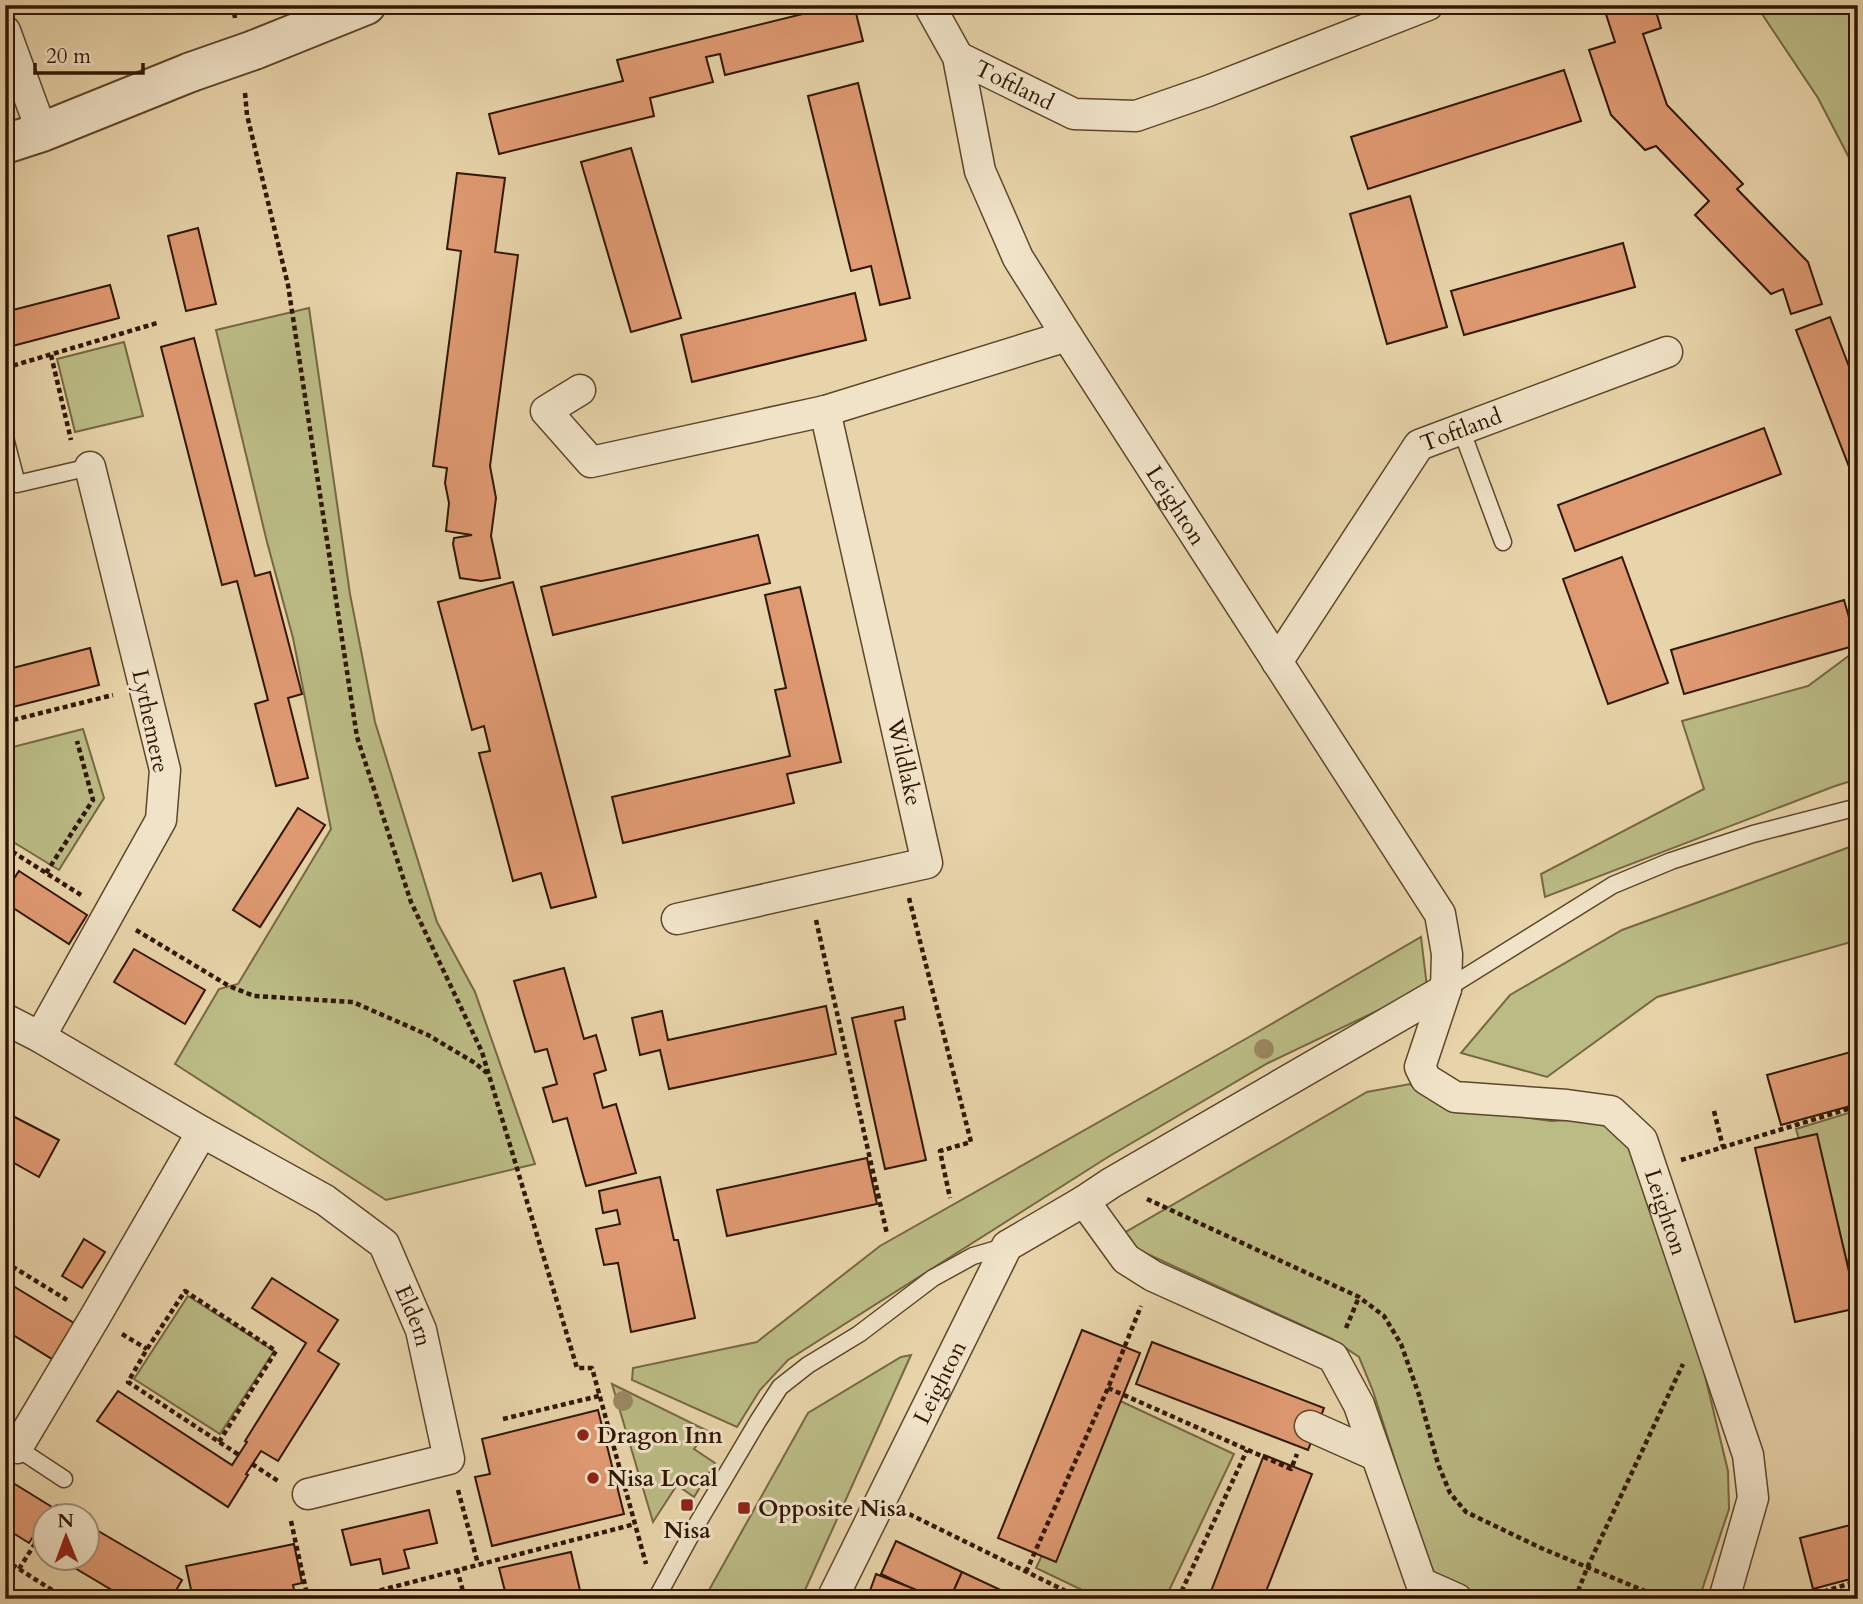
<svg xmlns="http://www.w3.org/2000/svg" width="1863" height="1604" font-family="Cardo,serif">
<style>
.green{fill:#bbbb85;stroke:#766842;stroke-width:2}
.building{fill:#e09a72;stroke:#301600;stroke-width:2}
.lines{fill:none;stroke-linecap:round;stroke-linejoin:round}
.service-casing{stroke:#5e462a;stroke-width:19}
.minor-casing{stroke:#5e462a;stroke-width:33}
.tertiary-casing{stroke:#5e462a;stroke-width:42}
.path{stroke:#301600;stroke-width:4.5;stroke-dasharray:5 3.5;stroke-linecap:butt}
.service{stroke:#f0e3c8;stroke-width:16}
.minor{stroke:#f0e3c8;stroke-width:30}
.tertiary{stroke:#f0e3c8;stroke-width:38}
.tertiary-bridge-casing{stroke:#5e462a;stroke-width:42;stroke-linecap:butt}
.tertiary-bridge{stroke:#f0e3c8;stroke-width:38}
.tree{fill:#9a8762}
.poi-dot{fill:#8f2418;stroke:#f0e3c8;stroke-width:2.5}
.labels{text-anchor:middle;stroke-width:6;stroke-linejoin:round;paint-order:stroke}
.street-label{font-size:23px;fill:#301600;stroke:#f0e3c8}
.poi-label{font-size:23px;font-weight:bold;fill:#301600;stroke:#f0e3c8;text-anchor:start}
</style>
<rect width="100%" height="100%" fill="#e8d4aa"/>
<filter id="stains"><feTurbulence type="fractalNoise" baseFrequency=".00286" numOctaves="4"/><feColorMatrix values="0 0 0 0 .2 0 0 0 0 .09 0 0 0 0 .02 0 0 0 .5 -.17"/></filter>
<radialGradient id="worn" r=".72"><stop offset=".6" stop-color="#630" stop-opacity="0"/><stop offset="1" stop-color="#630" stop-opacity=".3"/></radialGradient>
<g class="green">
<polygon points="1756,5 1858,5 1858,175 1818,98"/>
<polygon points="309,308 350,594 375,722 437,922 475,992 535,1164 386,1200 175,1064 219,989 238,984 331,829 293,638 267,542 216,330"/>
<polygon points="124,342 143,416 75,432 57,359"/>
<polygon points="1858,649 1858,779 1835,786 1545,897 1541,874 1704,789 1682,721 1808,686"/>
<polygon points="83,729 104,798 59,870 5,837 5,749"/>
<polygon points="1858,844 1858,940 1657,997 1547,1077 1461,1053 1510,995 1622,930"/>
<polygon points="1421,937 1427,987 1268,1063 1108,1157 788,1360 760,1390 737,1427 632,1380 633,1368 757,1342 880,1246 1249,1037"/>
<polygon points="1410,1084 1442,1106 1551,1121 1585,1119 1617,1130 1639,1155 1692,1322 1728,1471 1729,1509 1699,1599 1487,1599 1435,1573 1428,1564 1373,1391 1359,1357 1332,1339 1130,1246 1124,1233 1367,1092"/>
<polygon points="1858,1110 1858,1257 1835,1264 1796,1129"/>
<polygon points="188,1296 274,1351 220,1434 134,1379"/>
<polygon points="911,1355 801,1599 704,1599 808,1413 901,1357"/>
<polygon points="612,1384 708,1431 694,1449 715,1463 694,1497 677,1485 653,1522"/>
<polygon points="1116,1399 1234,1454 1165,1599 1101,1599 1036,1568"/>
</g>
<g class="building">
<polygon points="839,5 854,5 863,41 725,75 720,54 706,57 713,82 650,98 654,116 499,154 489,114 623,81 617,60"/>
<polygon points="1603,5 1654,5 1661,28 1643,34 1667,105 1743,184 1737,189 1808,262 1822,304 1791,314 1783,289 1771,294 1695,215 1709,201 1656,146 1645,150 1611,115 1589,50 1615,42"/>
<polygon points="1564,70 1581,121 1368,189 1351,137"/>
<polygon points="858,83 910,298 880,305 871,266 851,271 808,96"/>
<polygon points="631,148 681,318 631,332 581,162"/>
<polygon points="457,173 505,178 495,252 518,255 490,466 496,498 491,536 500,578 481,581 460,578 453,544 454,538 472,535 446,531 449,503 445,483 447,468 433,466 461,251 447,249"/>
<polygon points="1410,196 1447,327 1387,344 1350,214"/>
<polygon points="198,228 216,304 186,311 168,236"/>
<polygon points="1623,243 1635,287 1464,335 1451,291"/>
<polygon points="110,285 119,318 5,348 5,312"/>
<polygon points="855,293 866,340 692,382 681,335"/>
<polygon points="1830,317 1858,390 1858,490 1796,330"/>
<polygon points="194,338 255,576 270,572 302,694 288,698 308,778 276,786 255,704 268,700 237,581 222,585 161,347"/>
<polygon points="1764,428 1781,474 1575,551 1558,505"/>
<polygon points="758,535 770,583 553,635 541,587"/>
<polygon points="1622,557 1668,683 1608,704 1563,579"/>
<polygon points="513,582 596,897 551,908 541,873 513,881 479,753 490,751 484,726 472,730 438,602"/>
<polygon points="800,587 841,762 787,774 794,803 623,843 612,797 790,756 775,690 786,688 765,595"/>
<polygon points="1844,600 1857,645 1684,694 1671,650"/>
<polygon points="90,648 99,685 5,709 5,670"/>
<polygon points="298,808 325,825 260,927 233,910"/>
<polygon points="19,871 87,915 69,944 7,904 5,907 5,883 9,886"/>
<polygon points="134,949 205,990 185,1024 114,982"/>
<polygon points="564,968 584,1039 596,1035 606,1070 594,1074 603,1108 616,1104 636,1173 586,1186 567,1118 553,1122 543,1088 557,1084 547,1049 535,1052 514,981"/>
<polygon points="826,1006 836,1054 669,1089 660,1050 640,1055 632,1018 662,1011 668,1040"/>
<polygon points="903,1007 905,1019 895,1021 926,1160 885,1169 852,1018"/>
<polygon points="1858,1050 1858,1104 1781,1125 1767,1075"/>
<polygon points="5,1112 59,1140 39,1177 5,1158"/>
<polygon points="1817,1134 1851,1280 1858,1278 1858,1308 1795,1322 1755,1148"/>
<polygon points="867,1158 877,1204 727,1236 717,1190"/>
<polygon points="660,1177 674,1240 678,1240 695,1318 631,1332 618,1263 604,1265 596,1229 620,1224 617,1210 603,1213 599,1191"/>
<polygon points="84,1239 105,1252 82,1288 62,1276"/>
<polygon points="272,1278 338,1320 318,1351 339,1364 278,1461 261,1451 246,1474 248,1475 228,1507 97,1421 118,1391 232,1465 247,1442 245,1441 306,1343 252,1308"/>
<polygon points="5,1281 74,1323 52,1359 5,1330"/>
<polygon points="1082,1330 1140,1353 1056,1562 998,1538"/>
<polygon points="1152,1342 1324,1408 1308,1450 1136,1384"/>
<polygon points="598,1410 624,1514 492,1546 475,1477 490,1474 482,1439"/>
<polygon points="1264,1455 1312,1474 1263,1599 1208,1599"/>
<polygon points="5,1478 52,1507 29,1543 5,1528"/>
<polygon points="429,1510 437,1543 404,1550 409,1568 383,1574 380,1559 351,1565 342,1530"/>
<polygon points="1858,1523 1858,1577 1813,1589 1800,1538"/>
<polygon points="88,1525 182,1580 171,1599 127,1599 58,1558 88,1558"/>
<polygon points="896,1541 962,1572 950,1599 934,1599 881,1574"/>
<polygon points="294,1544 302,1583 293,1585 296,1599 282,1599 281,1592 260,1596 261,1599 193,1599 186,1566"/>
<polygon points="571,1552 582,1599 507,1599 499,1568"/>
<polygon points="962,1572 1020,1599 950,1599"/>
<polygon points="876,1574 922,1592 919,1599 867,1599"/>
</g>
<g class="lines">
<defs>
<g id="service">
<polyline points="1461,429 1503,542"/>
<polyline points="5,438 17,484 90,467"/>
<polyline points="1446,989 1613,885 1671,861 1753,834 1858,807"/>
<polyline points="17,1448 64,1479"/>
<polyline points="656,1599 697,1524 758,1421 780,1387 808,1365 859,1334 933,1278 973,1256 1007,1246"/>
</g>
<g id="minor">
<path id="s1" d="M929 5 958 57 980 171 1018 258 1067 336 1440 914 1447 954 1446 989 1420 1067 1426 1079 1455 1097 1567 1105 1611 1111 1642 1140 1748 1455 1753 1498 1724 1599"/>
<polyline points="5,31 42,132"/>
<path id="s2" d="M958 57 1074 114 1136 116 1208 91 1428 5"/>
<polyline points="580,390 546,411 591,462 825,411 1067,336"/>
<path id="s3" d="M1277 662 1419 445 1667 352"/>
<polyline points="677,919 927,863 825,411"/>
<polyline points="5,1019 40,1037 161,820 165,770 90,467"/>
<path id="s4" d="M40 1037 202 1132 325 1200 384 1244 421 1330 449 1459 308 1494"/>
<polyline points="1084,1201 1126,1259 1153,1276 1333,1357 1359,1405 1421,1583 1457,1599"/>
<polyline points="1310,1426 1375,1455"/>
<polyline points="5,1441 17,1448 95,1317 202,1132"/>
<path id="s5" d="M832 1599 1007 1246 1084 1201 1111 1183 1446 989"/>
</g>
<g id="tertiary">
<polyline points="254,50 366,5"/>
<polyline points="5,144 42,132 191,72"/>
</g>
</defs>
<use href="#service" class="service-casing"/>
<use href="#minor" class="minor-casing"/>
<use href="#tertiary" class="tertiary-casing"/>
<g class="path">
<polyline points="233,5 235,18"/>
<polyline points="245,93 247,115 288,285 357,737 411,902 482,1052 577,1368 592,1368 646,1564"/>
<polyline points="51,355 71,440"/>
<polyline points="5,368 157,323"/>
<polyline points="5,722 113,695"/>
<polyline points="5,847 81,895"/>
<polyline points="46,873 93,800 77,741"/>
<polyline points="909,898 971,1142 940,1151 950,1198"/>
<polyline points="816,920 887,1234"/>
<polyline points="136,930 229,986 254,996 353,1002 428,1035 475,1063 487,1073"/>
<polyline points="1852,958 1858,956"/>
<polyline points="1714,1111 1723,1147"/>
<polyline points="1681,1160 1858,1106"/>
<polyline points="1147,1199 1359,1297 1384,1316 1401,1344 1419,1395 1438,1464 1450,1493 1466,1512 1541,1548 1664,1599"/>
<polyline points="5,1262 67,1300"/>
<polyline points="1346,1328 1359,1297"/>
<polyline points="122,1334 147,1349"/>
<polyline points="1108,1388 1291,1469 1297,1454"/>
<polyline points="503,1419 599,1396"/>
<polyline points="219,1442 276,1351 185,1291 147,1349 128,1382 239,1455"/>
<polyline points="252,1464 278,1481"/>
<polyline points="458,1490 478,1564"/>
<polyline points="909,1514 1082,1599"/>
<polyline points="51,1516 58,1505"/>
<polyline points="291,1521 308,1599"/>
<polyline points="5,1560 66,1599"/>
<polyline points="19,1569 46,1526"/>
<polyline points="457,1569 465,1599"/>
<polyline points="1026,1572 1108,1388 1141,1306"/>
<polyline points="347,1599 635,1524"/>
<polyline points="1178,1599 1247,1450"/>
<polyline points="1575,1599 1587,1568 1683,1364"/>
<polyline points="1799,1599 1858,1581"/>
</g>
<use href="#service" class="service"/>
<use href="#minor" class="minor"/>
<use href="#tertiary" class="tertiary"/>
<defs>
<polyline id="tertiary-bridge" points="191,72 254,50"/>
</defs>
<use href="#tertiary-bridge" class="tertiary-bridge-casing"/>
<use href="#tertiary-bridge" class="tertiary-bridge"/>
</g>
<g class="tree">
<circle cx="1264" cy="1049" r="10"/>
<circle cx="623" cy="1401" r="10"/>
</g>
<g class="poi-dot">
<circle cx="583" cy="1435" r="7"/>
<circle cx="593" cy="1478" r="7"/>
<rect x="680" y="1498" width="14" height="14" rx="3.5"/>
<rect x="737" y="1501" width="14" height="14" rx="3.5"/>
</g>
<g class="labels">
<g class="street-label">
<text dy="8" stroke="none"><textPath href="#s2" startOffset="63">Toftland</textPath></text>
<text dy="8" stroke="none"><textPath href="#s3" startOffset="304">Toftland</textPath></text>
<text dy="8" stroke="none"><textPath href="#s1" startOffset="564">Leighton</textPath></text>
<text transform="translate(151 721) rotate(78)" y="8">Lythemere</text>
<text transform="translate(905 762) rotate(77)" y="8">Wildlake</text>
<text dy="8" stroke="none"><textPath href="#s1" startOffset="1531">Leighton</textPath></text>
<text dy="8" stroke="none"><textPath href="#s4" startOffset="480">Eldern</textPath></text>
<text dy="8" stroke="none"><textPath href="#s5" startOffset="242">Leighton</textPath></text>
</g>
<g class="poi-label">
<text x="597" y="1443">Dragon Inn</text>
<text x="607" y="1486">Nisa Local</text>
<text x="758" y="1516">Opposite Nisa</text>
<text x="687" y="1538" text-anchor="middle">Nisa</text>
</g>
</g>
<rect width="1863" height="1604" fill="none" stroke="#e8d4aa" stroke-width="28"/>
<rect x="7" y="7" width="1849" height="1590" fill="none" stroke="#301600" stroke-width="3.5"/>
<rect x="14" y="14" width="1835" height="1576" fill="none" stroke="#301600" stroke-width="2"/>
<g transform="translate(66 1537) rotate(359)"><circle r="33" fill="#f0e3c8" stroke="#a39178" stroke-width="2"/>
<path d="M0-5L12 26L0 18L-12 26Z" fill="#8f2418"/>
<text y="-10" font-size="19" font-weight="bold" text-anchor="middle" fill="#301600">N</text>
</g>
<path d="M35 63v10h108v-10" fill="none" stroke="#301600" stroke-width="3.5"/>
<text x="46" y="63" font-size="21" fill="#301600" stroke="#f0e3c8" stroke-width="5" paint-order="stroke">20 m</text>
<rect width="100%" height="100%" filter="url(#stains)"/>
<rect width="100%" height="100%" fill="url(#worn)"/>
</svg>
